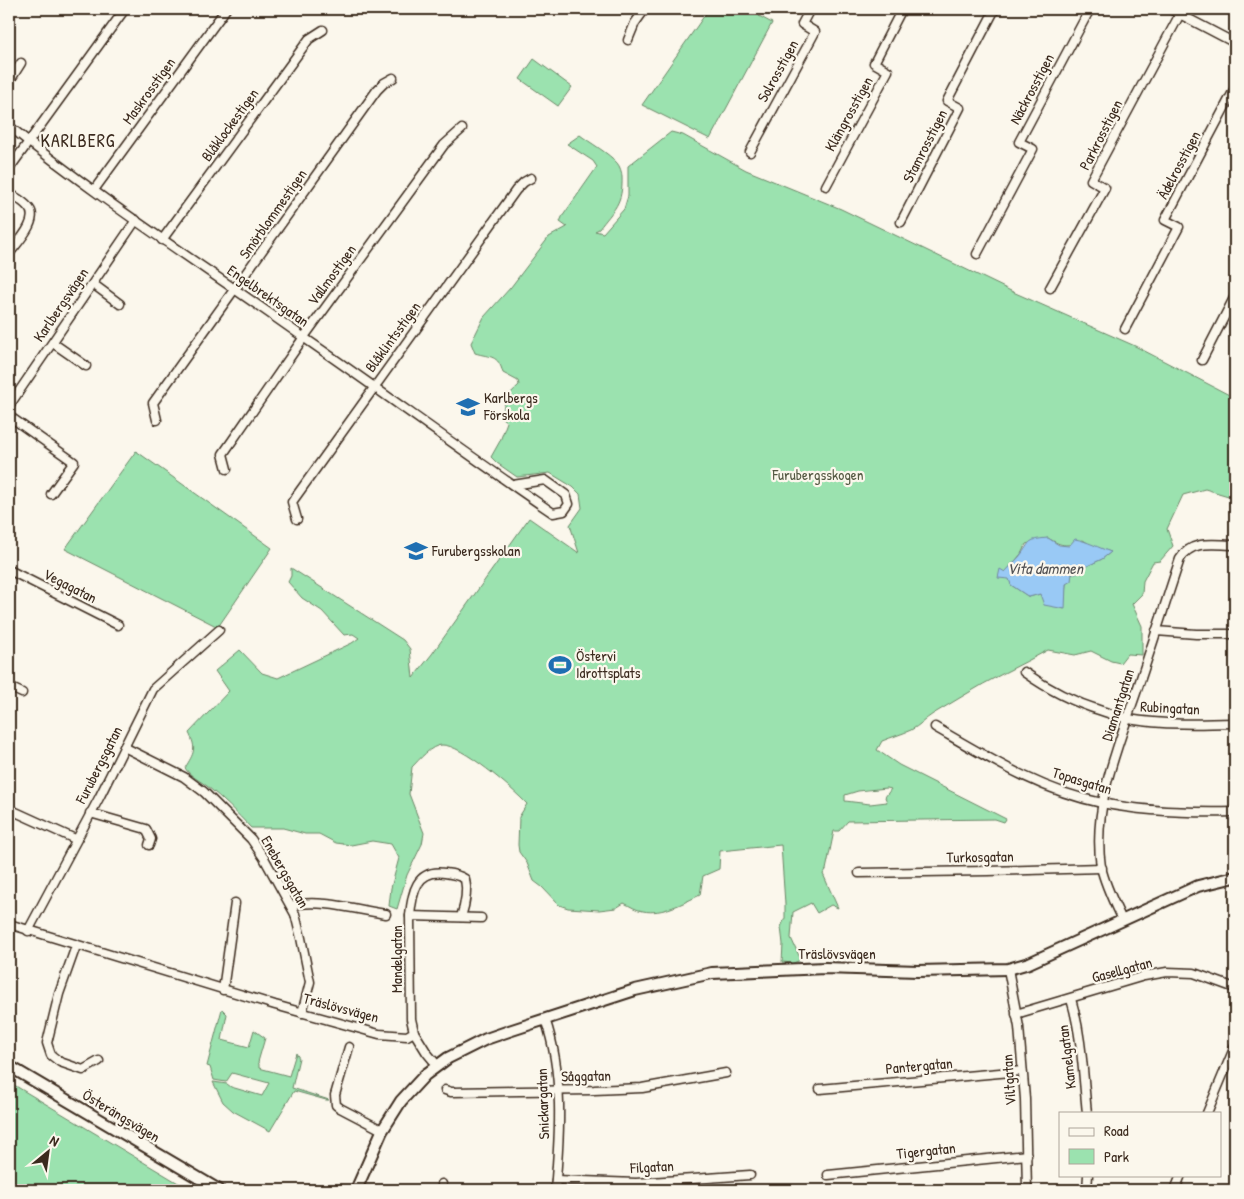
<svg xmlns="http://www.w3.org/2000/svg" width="1244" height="1199" font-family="'Patrick Hand',sans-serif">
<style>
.green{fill:#9be2af;stroke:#6b8666;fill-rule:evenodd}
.water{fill:#99c9f5;stroke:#73899f}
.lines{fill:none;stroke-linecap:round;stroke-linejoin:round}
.minor-casing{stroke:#3b2a1e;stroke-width:11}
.tertiary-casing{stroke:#3b2a1e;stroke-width:14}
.minor{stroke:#fbf7ec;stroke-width:8}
.tertiary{stroke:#fbf7ec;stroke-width:10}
.labels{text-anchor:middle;stroke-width:4.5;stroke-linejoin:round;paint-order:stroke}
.street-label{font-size:15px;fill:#3b2a1e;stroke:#fbf7ec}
.poi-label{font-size:15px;fill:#3b2a1e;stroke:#fbf7ec;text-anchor:start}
.park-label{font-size:15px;fill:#535842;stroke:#fbf7ec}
.water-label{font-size:16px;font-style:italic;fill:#525254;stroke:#fbf7ec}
.quarter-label{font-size:18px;letter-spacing:1px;fill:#3b2a1e;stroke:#fbf7ec}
</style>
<rect width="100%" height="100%" fill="#fbf7ec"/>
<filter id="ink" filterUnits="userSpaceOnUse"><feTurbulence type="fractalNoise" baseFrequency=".02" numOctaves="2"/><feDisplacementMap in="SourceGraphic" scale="10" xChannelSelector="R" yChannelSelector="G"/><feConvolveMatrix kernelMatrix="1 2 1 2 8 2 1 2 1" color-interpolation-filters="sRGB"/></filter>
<g filter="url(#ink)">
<g class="green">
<polygon points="709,9 763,9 759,16 772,23 710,139 642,105"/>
<polygon points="534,59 572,87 558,106 520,79"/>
<path d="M671 132 683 135 746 170 841 209 1013 292 1135 346 1235 398V498L1205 489 1183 495 1167 529 1173 546 1160 561 1153 562 1143 581 1142 594 1132 604 1142 626V655L1127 654 1120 663 1111 661 1091 651 1075 655 1048 650C1019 666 990 679 963 696 953 702 943 708 933 714 925 719 919 726 911 730 902 734 892 737 882 741L877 750 899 765 1006 819 1004 822 995 819 848 821 839 831H834L826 870 823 874 838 908 831 905 817 913 811 903 793 912 791 938 801 960 793 963 782 962 783 944 781 927 785 918V904L781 845 720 851 719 869 703 876 700 895C683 903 662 915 643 911 636 910 630 906 624 903L616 908 599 910 568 908 559 905 542 887 534 881 527 863 519 852 518 845 519 817 527 804C513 789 461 744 442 745 431 745 419 760 412 767L409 794 424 833 422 844 407 875 397 909 389 906 391 888 399 858 391 844 372 841 351 845 336 843 319 834H305L283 828H251C237 813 223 799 207 786 199 780 191 777 185 768 194 753 197 749 189 733L229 691 215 671 240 650 262 673 278 678 352 643 359 638 353 634 344 635 322 611 302 598 288 582 291 576V568L403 640 410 649 413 678 432 654 529 518 579 553 570 525 582 508 580 494 573 487 550 473 517 477 497 463 491 457 500 441 507 422 502 418C504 400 506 397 519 385L518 381 503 373C498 354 491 358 475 353L471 343 484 317 511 287 549 237 567 227 560 222 562 217 597 167 593 161 567 144 580 135C589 142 610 154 617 163 620 166 622 173 622 177 623 204 614 209 599 229L595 231 603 233 624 209 628 196V166ZM1048 538C1063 547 1067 547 1083 540L1094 547 1111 552 1102 559 1072 573 1066 584 1064 609 1040 594 1029 597 1011 585 1010 579 1005 573 1021 554 1026 544ZM887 788 891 789 885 797 887 802 870 804 845 801V795L858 791Z"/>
<polygon points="136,451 272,548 218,627 65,549"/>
<polygon points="222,1009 227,1014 222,1040 249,1047 254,1030 265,1038 258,1062 259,1064 259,1068 289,1076 296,1053 299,1058 292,1088 329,1100 326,1100 294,1091 270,1131 233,1111 223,1102 213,1082 227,1084 231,1087 262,1096 269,1083 232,1073 226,1082 214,1080 210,1067 207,1066"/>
<polygon points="9,1082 190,1190 9,1190"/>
</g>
<path class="water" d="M1048 538 1059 545 1069 546 1075 539C1087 541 1099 548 1111 552L1102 559 1083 568 1080 573H1072L1071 581 1066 584 1065 609 1044 605 1040 594 1029 597 1011 585 1009 579 998 578 1000 569 1005 572C1010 567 1014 562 1019 557 1032 541 1025 540 1048 538Z"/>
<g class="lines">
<defs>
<g id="minor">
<polyline points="1170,9 1235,43"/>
<polyline points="628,40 635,23 645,9"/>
<polyline points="9,82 21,63"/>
<path d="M9 126C103 202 205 267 303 337 387 395 469 456 553 513L564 511 569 504 566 495 545 480 513 485"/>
<polyline points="750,152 815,32 802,24 810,9"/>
<polyline points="9,169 125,9"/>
<polyline points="826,186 888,71 874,63 902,9"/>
<polyline points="94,190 226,9"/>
<path d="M9 193C15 197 23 201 28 207 41 219 17 243 9 254"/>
<polyline points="901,222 960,108 947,101 995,9"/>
<polyline points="162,240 309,39 323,30"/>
<polyline points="977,254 1033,149 1019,142 1090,9"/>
<polyline points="93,284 120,304"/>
<polyline points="1050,288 1105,188 1091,180 1180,14"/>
<polyline points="1125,329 1179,227 1165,220 1235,88"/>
<polyline points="53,343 86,366"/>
<polyline points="1202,360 1235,296"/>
<polyline points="9,406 136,220"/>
<polyline points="9,416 74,462 51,494"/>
<polyline points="157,420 153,403 377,90 384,83 393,78"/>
<polyline points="227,469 223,454 304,337 444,145 462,129"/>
<polyline points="297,519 292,502 516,190 524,182 531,178"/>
<polyline points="9,570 118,625"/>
<polyline points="1156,631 1196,634 1235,634"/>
<path d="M1024 672C1049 690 1073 702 1102 711 1111 714 1119 717 1128 719 1163 725 1200 724 1235 723"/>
<polyline points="9,687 22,693"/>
<path d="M935 727C987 757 1041 791 1102 803 1145 812 1191 813 1235 812"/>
<polyline points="124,747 184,777 204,792 251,839 264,858 295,914 301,938 310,982 302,1013"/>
<polyline points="9,809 75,839"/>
<polyline points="90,813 146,829 151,839 149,845"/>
<polyline points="859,873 988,871 1102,868"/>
<path d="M291 906C316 898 359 910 386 914"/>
<path d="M410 916C412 893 416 869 445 873 453 874 459 875 465 879 468 892 465 905 461 917"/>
<path d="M1122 920C1114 903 1105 885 1101 867 1092 807 1117 749 1136 693 1151 649 1165 604 1180 559 1192 539 1214 545 1235 545"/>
<polyline points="9,924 275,1005 379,1034 407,1036 414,1032 427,1053 437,1065"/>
<polyline points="28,931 99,798 153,689 219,630"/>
<polyline points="76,946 59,994 47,1043 51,1055 60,1062 83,1070 99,1061"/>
<polyline points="1008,969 1019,1027 1025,1099 1027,1190"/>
<polyline points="223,990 235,903"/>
<path d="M1071 999C1082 1035 1083 1075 1087 1113"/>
<polyline points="1016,1014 1144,976 1167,972 1194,973 1235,988"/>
<path d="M545 1019C564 1073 560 1134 555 1190"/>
<polyline points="414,1032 411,1019 410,916 481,918"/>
<polyline points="349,1047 335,1095 336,1105 340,1108 382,1130"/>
<polyline points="820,1089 1022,1071"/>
<polyline points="445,1090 451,1092 594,1090 642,1088 726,1073"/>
<polyline points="1207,1113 1235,1046"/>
<polyline points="828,1175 1027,1155"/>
<polyline points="556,1180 636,1183 750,1175"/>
<polyline points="442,1184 443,1190"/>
<polyline points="1087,1190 1088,1175"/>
<polyline points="1175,1190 1181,1175"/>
</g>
<g id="tertiary">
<polyline points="9,1066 219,1190"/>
<polyline points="356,1190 382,1131 401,1101 425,1075 448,1058 486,1039 509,1031 635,990 712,973 825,968 918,971 1008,969 1029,963 1198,886 1235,877"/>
</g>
</defs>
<use href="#minor" class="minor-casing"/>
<use href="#tertiary" class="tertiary-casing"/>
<use href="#minor" class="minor"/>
<use href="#tertiary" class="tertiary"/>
</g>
</g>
<defs>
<symbol id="school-bare" viewBox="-9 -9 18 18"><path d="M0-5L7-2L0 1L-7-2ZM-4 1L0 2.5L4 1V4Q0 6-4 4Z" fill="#1f6fb2" stroke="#fbf7ec" stroke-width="2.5" paint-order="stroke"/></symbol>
<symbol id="stadium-bare" viewBox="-9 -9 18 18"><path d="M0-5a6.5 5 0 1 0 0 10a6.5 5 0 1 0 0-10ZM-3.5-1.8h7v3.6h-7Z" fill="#1f6fb2" stroke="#fbf7ec" stroke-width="2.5" paint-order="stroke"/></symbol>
</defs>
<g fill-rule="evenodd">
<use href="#school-bare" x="452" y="391" width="32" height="32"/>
<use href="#school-bare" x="400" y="535" width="32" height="32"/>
<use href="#stadium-bare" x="544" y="649" width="32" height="32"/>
</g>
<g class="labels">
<g class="street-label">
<text transform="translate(778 71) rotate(-61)" y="5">Solrosstigen</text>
<text transform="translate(1032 89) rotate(-62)" y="5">Näckrosstigen</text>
<text transform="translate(149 91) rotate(-54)" y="5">Maskrosstigen</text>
<text transform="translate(849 114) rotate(-61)" y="5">Klängrosstigen</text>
<text transform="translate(230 125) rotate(-54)" y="5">Blåklockestigen</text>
<text transform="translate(1101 135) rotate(-63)" y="5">Parkrosstigen</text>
<text transform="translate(925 146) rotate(-63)" y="5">Stamrosstigen</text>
<text transform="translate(1179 165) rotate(-62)" y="5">Ädelrosstigen</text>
<text transform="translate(273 214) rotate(-55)" y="5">Smörblommestigen</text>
<text transform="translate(332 275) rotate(-54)" y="5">Vallmostigen</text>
<text transform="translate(268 296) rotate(35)" y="5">Engelbrektsgatan</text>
<text transform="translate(61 305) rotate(-56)" y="5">Karlbergsvägen</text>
<text transform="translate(393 337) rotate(-54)" y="5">Blåklintsstigen</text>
<text transform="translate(70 586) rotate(27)" y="5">Vegagatan</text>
<text transform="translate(1118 705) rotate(-72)" y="5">Diamantgatan</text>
<text transform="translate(1170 708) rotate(3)" y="5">Rubingatan</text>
<text transform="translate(99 765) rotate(-63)" y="5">Furubergsgatan</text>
<text transform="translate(1082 781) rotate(17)" y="5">Topasgatan</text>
<text transform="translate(980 857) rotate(-1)" y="5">Turkosgatan</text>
<text transform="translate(285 872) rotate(60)" y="5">Enebergsgatan</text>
<text x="837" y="959">Träslövsvägen</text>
<text transform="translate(397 959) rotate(-90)" y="5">Mandelgatan</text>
<text transform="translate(1122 970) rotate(-15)" y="5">Gasellgatan</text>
<text transform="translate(341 1008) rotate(15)" y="5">Träslövsvägen</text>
<text transform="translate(1067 1057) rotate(-97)" y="5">Kamelgatan</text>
<text transform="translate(919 1066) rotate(-5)" y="5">Pantergatan</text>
<text transform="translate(586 1076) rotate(-1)" y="5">Såggatan</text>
<text transform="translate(1009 1080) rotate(-94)" y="5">Viltgatan</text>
<text transform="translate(543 1104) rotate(-92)" y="5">Snickargatan</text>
<text transform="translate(121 1116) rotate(31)" y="5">Österängsvägen</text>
<text transform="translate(926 1151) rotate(-6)" y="5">Tigergatan</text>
<text transform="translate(652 1167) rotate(-3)" y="5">Filgatan</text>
</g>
<g class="poi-label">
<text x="484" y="403">Karlbergs<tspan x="484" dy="17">Förskola</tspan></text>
<text x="432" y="556">Furubergsskolan</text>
<text x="576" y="661">Östervi<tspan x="576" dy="17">Idrottsplats</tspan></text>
</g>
<g class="park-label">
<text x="818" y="480">Furubergsskogen</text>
</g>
<g class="water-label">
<text x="1045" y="574">Vita dammen</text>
</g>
<g class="quarter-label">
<text x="78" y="147">KARLBERG</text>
</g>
</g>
<rect width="1244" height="1199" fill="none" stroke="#fbf7ec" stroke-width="30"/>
<rect x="15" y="15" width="1214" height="1169" fill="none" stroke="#3b2a1e" stroke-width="2" filter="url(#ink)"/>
<rect x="1059" y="1112" width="162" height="65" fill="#fbf7ec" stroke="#aea59a"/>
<rect x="1069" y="1128" width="25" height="8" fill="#fbf7ec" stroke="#aea59a"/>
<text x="1104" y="1136" font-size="15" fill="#3b2a1e">Road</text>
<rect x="1069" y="1149" width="25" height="15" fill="#9be2af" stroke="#aea59a"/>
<text x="1104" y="1162" font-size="15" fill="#3b2a1e">Park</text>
<g transform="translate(48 1152) rotate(29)" stroke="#fbf7ec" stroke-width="4" paint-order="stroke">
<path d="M0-4L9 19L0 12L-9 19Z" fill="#3b2a1e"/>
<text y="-8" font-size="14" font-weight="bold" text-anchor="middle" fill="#3b2a1e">N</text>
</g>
</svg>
